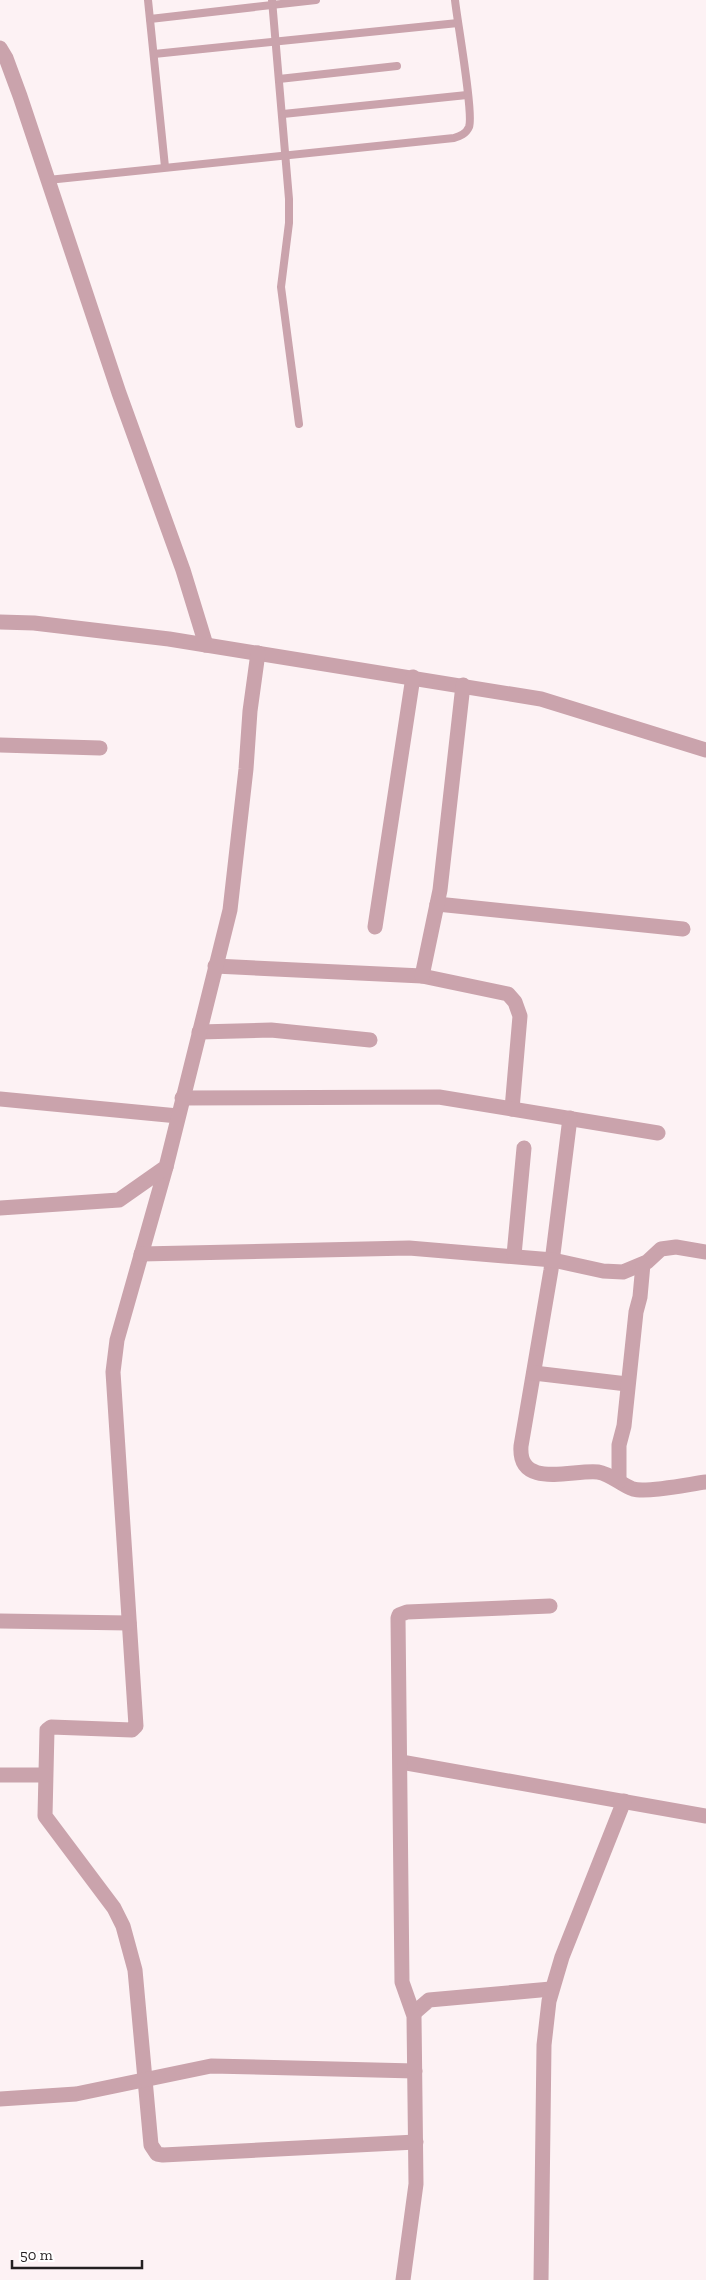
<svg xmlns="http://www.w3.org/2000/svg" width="706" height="2280" font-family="'Zilla Slab',serif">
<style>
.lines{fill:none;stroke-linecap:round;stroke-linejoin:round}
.service{stroke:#caa3ac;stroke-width:8}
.minor{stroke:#caa3ac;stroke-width:15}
</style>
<rect width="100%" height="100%" fill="#fdf2f4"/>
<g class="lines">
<g class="service">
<polyline points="148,0 165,167"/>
<polyline points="272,0 289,199 289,223 281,287 299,424"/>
<polyline points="150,19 316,0"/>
<polyline points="154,54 458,23"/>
<polyline points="279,79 397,66"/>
<polyline points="283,114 467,95"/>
<path d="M48 180 454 138C460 136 466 134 469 127 474 114 457 20 455 0"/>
</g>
<g class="minor">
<polyline points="0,48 6,58 20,96 119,393 183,570 206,645"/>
<polyline points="0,622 34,623 169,639 541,699 706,750"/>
<polyline points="0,745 100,748"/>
<polyline points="437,904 683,929"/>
<polyline points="375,927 413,677"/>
<polyline points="215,966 422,976 508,994 515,1002 520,1016 512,1109"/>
<polyline points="422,976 440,890 463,685"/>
<polyline points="199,1032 271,1030 370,1040"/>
<polyline points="182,1098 439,1097 658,1133"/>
<polyline points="0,1099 178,1116"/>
<path d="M570 1118 551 1270 521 1446C518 1490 573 1469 598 1472 611 1474 621 1485 633 1489 647 1493 690 1484 706 1482"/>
<polyline points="166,1167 117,1340 113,1372 136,1726 132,1730 51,1727 47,1730 45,1816 114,1908 123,1926 135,1970 151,2145 157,2154 163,2155 416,2142"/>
<polyline points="0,1208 119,1200 166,1167 230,910 246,769 250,711 258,653"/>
<polyline points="141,1254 409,1248 553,1260 603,1271 623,1272 647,1262 661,1249 676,1247 706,1252"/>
<polyline points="514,1255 524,1148"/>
<polyline points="534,1373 627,1384"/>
<polyline points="619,1481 619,1445 624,1426 636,1312 640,1297 643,1264"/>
<polyline points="0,1621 129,1623"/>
<polyline points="401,1762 706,1816"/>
<polyline points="0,1775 45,1775"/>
<polyline points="414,2013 429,2000 551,1989"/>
<polyline points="0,2099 76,2094 211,2066 415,2071"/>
<polyline points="403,2280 416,2184 414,2016 402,1982 398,1618 399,1615 407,1612 550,1606"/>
<polyline points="541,2280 544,2045 549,2001 562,1957 624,1801"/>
</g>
</g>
<path d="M12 2260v8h130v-8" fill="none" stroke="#231f20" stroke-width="2.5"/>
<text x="20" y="2260" font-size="15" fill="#231f20" stroke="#ffffff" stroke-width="4" paint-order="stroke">50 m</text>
</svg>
